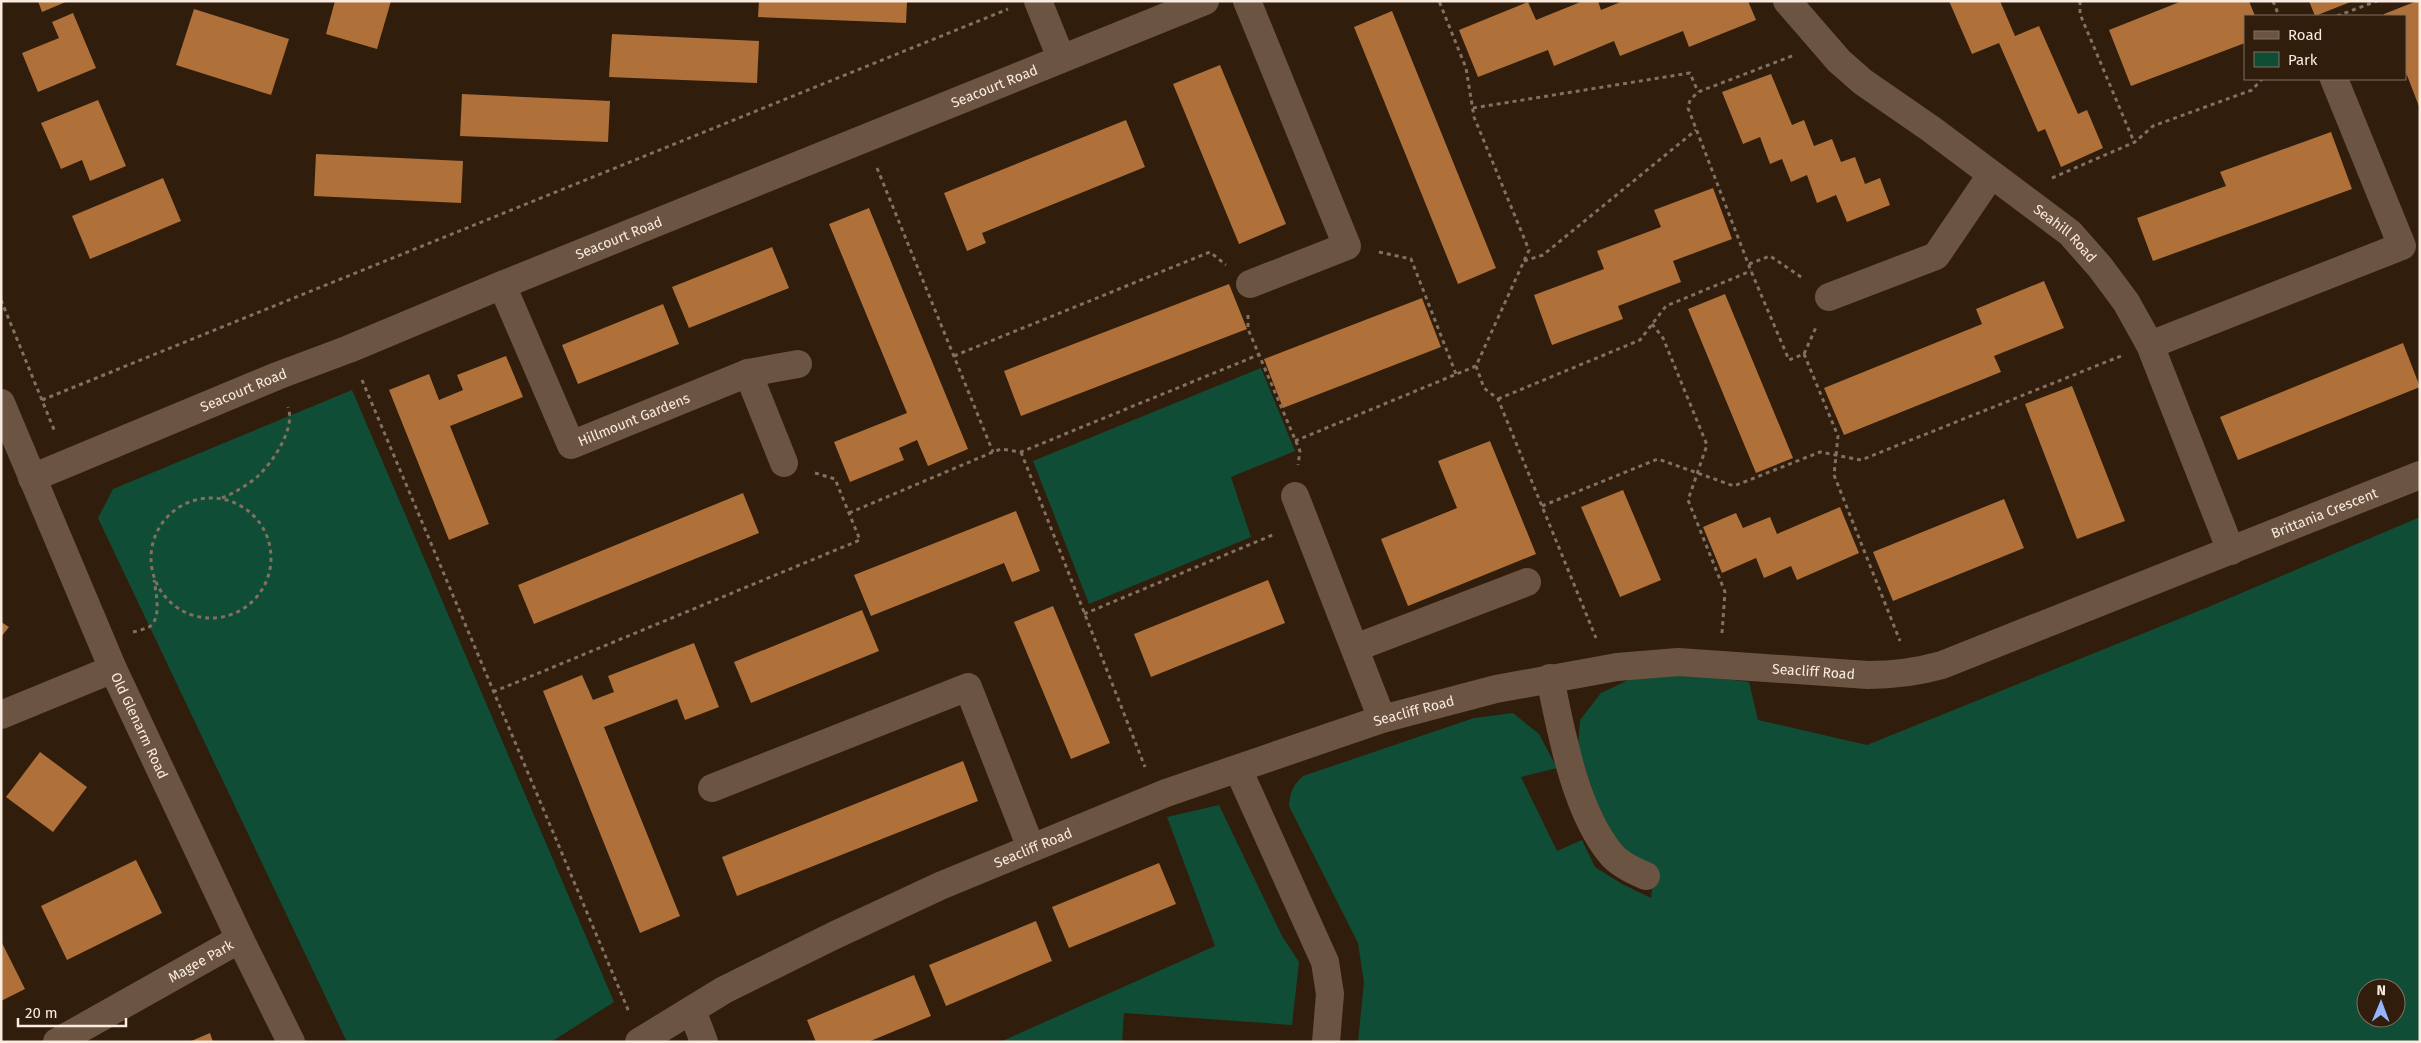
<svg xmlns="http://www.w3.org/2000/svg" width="2421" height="1043" font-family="'Fira Sans',sans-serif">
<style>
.green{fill:#104d36;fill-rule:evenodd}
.building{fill:#af7139}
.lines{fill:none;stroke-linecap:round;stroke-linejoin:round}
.path{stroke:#827061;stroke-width:3;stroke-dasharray:4 4;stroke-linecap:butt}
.minor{stroke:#6b5441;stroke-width:28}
.labels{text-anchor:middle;stroke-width:4;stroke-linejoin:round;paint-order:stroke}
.street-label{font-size:14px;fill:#f9ebe0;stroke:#311d0b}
</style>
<rect width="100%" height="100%" fill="#311d0b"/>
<g class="green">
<polygon points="1261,368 1295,451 1231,477 1251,537 1089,604 1033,461"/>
<polygon points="352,390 614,1002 551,1042 347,1042 98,518 113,489"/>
<path d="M2420 517V1042H1358L1364 982 1358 943 1289 806C1290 792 1293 785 1303 776L1474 718 1513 713 1539 734 1557 768 1521 777 1557 851 1582 840 1595 867 1622 884 1651 898 1655 866 1633 858 1622 849 1602 818 1578 747 1580 720 1601 693 1641 674 1700 676 1749 682 1758 720 1867 745 2206 608ZM2366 988H2396V1018H2366Z"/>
<polygon points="1219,805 1282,936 1299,962 1292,1025 1124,1013 1122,1042 1000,1042 1215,946 1167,817"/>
</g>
<g class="building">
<polygon points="38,1 68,1 42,12"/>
<polygon points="335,1 391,1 377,49 326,34"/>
<polygon points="759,1 907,1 906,23 758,17"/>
<polygon points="1583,1 1598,1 1601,10 1623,1 1748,1 1756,20 1689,47 1683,31 1620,56 1614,41 1554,66 1548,50 1478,77 1459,30 1528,2 1536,20"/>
<polygon points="1949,1 2000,1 2015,36 2039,26 2078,114 2087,110 2103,148 2061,167 2045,129 2038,132 1999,43 1972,54"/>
<polygon points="2182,1 2249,1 2255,16 2245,16 2245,43 2131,86 2109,30"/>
<polygon points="2309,1 2353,1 2315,16"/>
<polygon points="2417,1 2420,1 2420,109 2405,70 2405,16 2384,16 2384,14"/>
<polygon points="194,9 289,39 271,95 176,65"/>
<polygon points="1392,11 1496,268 1458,284 1354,27"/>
<polygon points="73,13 96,68 38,92 22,53 59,38 52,22"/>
<polygon points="612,34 759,41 757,83 609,77"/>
<polygon points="1220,65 1286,224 1239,244 1173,84"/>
<polygon points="1771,74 1792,125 1804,120 1814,146 1832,139 1841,162 1855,157 1865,184 1880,178 1890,205 1847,222 1836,195 1817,203 1807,175 1791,182 1782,159 1770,164 1760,137 1743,144 1722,92"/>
<polygon points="462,94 610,101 608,142 460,136"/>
<polygon points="98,100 126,166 90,181 82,160 61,169 41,123"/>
<polygon points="1126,120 1145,167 982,233 986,243 967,251 944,193"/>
<polygon points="2331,132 2352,189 2153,261 2137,218 2226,186 2220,172"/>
<polygon points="316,154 463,161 461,203 314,196"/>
<polygon points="163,178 181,221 90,259 72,216"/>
<polygon points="1713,188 1732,239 1673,261 1681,282 1618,306 1623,319 1552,345 1534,295 1604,269 1597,251 1661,227 1654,210"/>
<polygon points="869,208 968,449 928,466 917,440 899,448 904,460 850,482 834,442 907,413 829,224"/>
<polygon points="772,247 789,288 689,328 672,287"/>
<polygon points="2044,281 2064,328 1994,356 2001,372 1844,435 1824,388 1982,324 1976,309"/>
<polygon points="1229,284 1247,329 1021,416 1004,371"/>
<polygon points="1725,294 1793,458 1756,473 1688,309"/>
<polygon points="1422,298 1441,347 1283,408 1264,359"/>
<polygon points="663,304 679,344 578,384 562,345"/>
<polygon points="2403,343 2420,387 2238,460 2220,417"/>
<polygon points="506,356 523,397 450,426 489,524 449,540 389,390 429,374 439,400 463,390 457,375"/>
<polygon points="2072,386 2125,521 2077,539 2025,404"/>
<polygon points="1490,441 1536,554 1408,606 1381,539 1457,508 1438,461"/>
<polygon points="1623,490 1661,580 1620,597 1581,507"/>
<polygon points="743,493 759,533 534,624 518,585"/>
<polygon points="2004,499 2024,548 1893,601 1873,552"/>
<polygon points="1840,507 1859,553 1797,580 1791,566 1764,578 1756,558 1722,573 1703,527 1736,513 1743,528 1770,517 1777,534"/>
<polygon points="1016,511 1040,571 1012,582 1004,563 871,616 854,575"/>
<polygon points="1268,580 1285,623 1151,677 1134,634"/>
<polygon points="1053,606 1110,743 1071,759 1014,622"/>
<polygon points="862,610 879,651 751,703 734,662"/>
<polygon points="1,622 9,627 1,637"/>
<polygon points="694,643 719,707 685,720 677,699 604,727 680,916 640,933 543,691 582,675 593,700 614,692 608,676"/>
<polygon points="40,752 87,787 53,832 6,797"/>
<polygon points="963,761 978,801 737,896 722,857"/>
<polygon points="136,860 162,913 67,960 41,906"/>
<polygon points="1159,863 1176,904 1069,948 1052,907"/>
<polygon points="1036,921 1052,961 946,1006 929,965"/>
<polygon points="1,941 25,989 1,1001"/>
<polygon points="914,975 931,1016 868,1042 816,1042 807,1020"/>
<polygon points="210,1033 213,1042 189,1042"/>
</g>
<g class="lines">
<g class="path">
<polyline points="2080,1 2080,14 2134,142"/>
<polyline points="2273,1 2279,16"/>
<polyline points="2337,16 2377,1"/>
<polyline points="1792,56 1698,92 1690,100 1688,108 1751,271 1789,360 1804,354 1817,325"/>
<polyline points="1473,108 1690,73 1698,92"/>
<polyline points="877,168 993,452"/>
<polyline points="2052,178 2135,142 2153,126 2252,90 2262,79"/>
<polyline points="1379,252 1411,259 1456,374"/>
<polyline points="1524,261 1543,255 1696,130"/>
<polyline points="1749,264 1770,256 1804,279"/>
<polyline points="1,300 55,432"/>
<polyline points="1248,315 1248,329 1300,451 1298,465"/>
<polyline points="1652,324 1663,338 1707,445 1688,500 1725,592 1722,633"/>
<polyline points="1804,354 1838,436 1834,475 1900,641"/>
<polyline points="954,356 1210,252 1226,265"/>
<polyline points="1476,366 1484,388 1498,399 1596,638"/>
<polyline points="362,380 629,1012"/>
<polyline points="1498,399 1640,340 1666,306 1751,271"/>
<polyline points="42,400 1008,9"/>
<polyline points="1295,441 1476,366 1529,250 1474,117 1466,68 1439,1"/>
<polyline points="1021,452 1145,767"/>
<circle cx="211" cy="558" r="60"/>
<path d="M222 498C234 493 248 485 258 476 273 462 296 428 288 407"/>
<polyline points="1542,506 1658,459 1734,486 1820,452 1861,460 2121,356"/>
<polyline points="849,513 993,452 1001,449 1021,452 1258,355"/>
<polyline points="1084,614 1275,534"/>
<path d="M133 632C138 631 144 629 149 627 162 619 156 593 154 580"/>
<polyline points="493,692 860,540 835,479 815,473"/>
</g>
<g class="minor">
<polyline points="1038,1 1061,58"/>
<polyline points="1247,1 1347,246 1250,284"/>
<path id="s1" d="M1787 1 1839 61 1863 82 1931 129 2070 233 2100 267 2126 302 2150 345 2231 551"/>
<path id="s2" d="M502 285 571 445 748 373 798 364"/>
<polyline points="1829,297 1936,256 1991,175"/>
<polyline points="2150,345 2402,246 2334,79"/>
<polyline points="748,373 784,463"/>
<path id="s3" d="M1 403 113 669 240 939 291 1042"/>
<path id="s4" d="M32 478 277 376 349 349 502 285 1205 1"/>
<polyline points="1295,496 1382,719"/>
<polyline points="1355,648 1527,582"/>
<path d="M1550 678C1561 731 1575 811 1611 854 1619 864 1634 871 1646 876"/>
<polyline points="1,715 113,669"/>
<polyline points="1238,769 1325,962 1330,994 1326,1042"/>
<polyline points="712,788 968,687 1031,848"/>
<polyline points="692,1010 704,1042"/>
<path id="s5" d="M57 1042 240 939"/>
<path id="s6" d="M639 1042 724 990 833 936 940 886 1166 793 1382 719 1496 689 1617 667 1678 662 1868 675C1893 675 1917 672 1942 665L2420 475"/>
</g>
</g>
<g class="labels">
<g class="street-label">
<text dy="5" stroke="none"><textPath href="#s4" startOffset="1039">Seacourt Road</textPath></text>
<text dy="5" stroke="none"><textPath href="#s1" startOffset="364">Seahill Road</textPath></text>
<text dy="5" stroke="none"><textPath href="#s4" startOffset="634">Seacourt Road</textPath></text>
<text dy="5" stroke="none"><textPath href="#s4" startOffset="229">Seacourt Road</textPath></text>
<text dy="5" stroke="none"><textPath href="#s2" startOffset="242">Hillmount Gardens</textPath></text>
<text dy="5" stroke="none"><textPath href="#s6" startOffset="1791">Brittania Crescent</textPath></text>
<text dy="5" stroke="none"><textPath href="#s6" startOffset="1250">Seacliff Road</textPath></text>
<text dy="5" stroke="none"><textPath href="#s6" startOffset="845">Seacliff Road</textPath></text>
<text dy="5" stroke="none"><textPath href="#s3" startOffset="351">Old Glenarm Road</textPath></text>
<text dy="5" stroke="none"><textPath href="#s6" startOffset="440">Seacliff Road</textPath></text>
<text dy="5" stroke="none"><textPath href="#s5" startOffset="165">Magee Park</textPath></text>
</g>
</g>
<rect width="2421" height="1043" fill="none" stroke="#f9ebe0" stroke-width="5"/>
<rect x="2244" y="15" width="162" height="65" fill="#311d0b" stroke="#816f60"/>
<rect x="2254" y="31" width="25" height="8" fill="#6b5441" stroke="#816f60"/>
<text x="2288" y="40" font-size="15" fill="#f9ebe0">Road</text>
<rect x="2254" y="52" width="25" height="15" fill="#104d36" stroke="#816f60"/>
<text x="2288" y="65" font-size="15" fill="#f9ebe0">Park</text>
<g transform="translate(2381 1003) rotate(1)"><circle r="24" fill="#311d0b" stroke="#816f60"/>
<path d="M0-4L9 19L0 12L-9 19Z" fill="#95b6fd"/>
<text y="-8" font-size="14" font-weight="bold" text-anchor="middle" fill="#f9ebe0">N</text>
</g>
<path d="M18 1018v8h108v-8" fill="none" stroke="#f9ebe0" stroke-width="2.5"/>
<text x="25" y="1018" font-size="15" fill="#f9ebe0" stroke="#311d0b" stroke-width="4" paint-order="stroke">20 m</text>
</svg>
